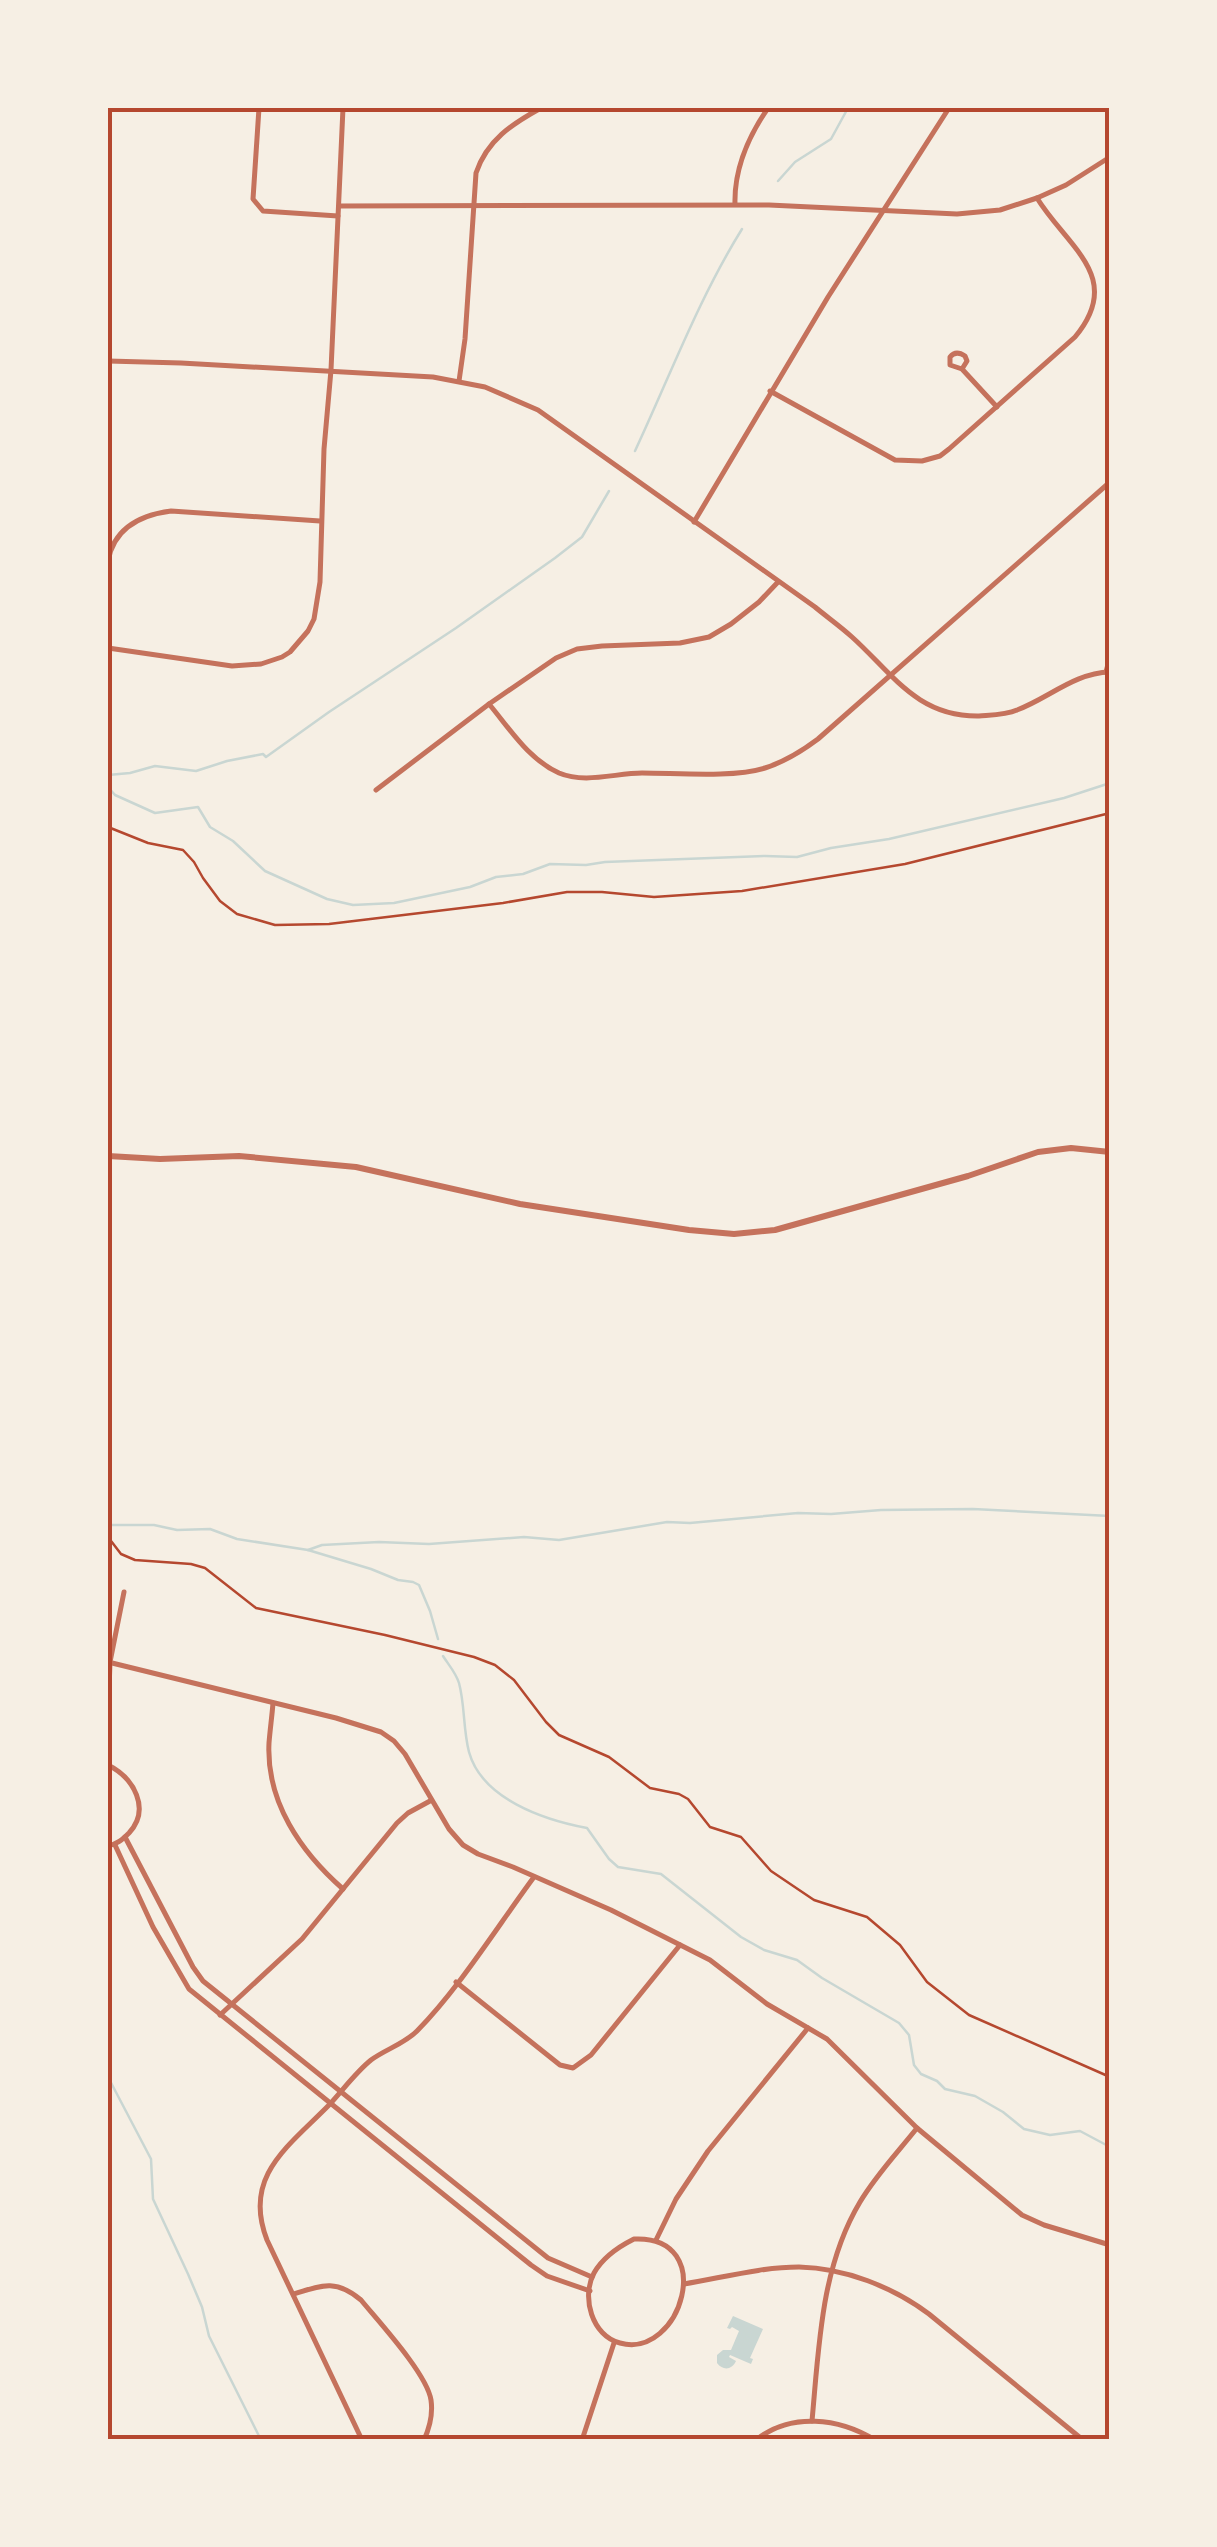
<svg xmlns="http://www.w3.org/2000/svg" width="1217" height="2547" font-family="Spectral,serif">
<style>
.water{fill:#c9d6d2}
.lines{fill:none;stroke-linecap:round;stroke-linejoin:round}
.stream{stroke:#c9d6d2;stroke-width:2.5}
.path{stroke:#b5482f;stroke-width:2.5}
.minor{stroke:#c5725c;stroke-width:5}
.tertiary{stroke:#c5725c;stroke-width:6}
.neatline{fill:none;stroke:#b5482f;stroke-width:4}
</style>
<rect width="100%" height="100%" fill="#f6efe4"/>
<path class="water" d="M733 2316 763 2329 750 2358 753 2359 751 2364 730 2355 729 2357 736 2361C732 2370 723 2371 717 2363V2355L723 2350H731L739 2331 732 2327 730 2329 727 2328Z"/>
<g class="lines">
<g class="stream">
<polyline points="778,181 795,162 831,139 848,108"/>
<path d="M635 451C670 376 698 300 742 229"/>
<polyline points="108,775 130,773 155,766 196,771 227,761 263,754 266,757 329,712 456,628 555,558 582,537 609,491"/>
<polyline points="108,787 115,795 155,813 198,807 210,827 233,841 265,871 327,899 353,905 394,903 470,887 496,877 523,874 550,864 586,865 605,862 765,856 797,857 831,848 889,839 1064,798 1110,783"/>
<polyline points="109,1525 154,1525 177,1530 210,1529 237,1539 308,1550 371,1569 398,1580 413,1582 419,1585 430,1611 438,1639"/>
<polyline points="308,1550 322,1545 379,1542 429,1544 524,1537 559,1540 667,1522 690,1523 798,1513 831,1514 881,1510 973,1509 1110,1516"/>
<path d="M443 1656C448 1664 456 1673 459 1683 465 1705 463 1729 469 1752 482 1799 544 1820 587 1828L609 1859 618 1867 661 1874 741 1937 764 1950 797 1960 822 1978 899 2023 909 2035 914 2065 921 2074 937 2081 945 2089 975 2096 1003 2112 1024 2129 1050 2135 1080 2131 1110 2147"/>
<polyline points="108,2077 151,2159 153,2199 188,2274 202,2307 209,2336 261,2440"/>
</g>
<g class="path">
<polyline points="108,827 148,843 183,850 194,862 203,878 220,901 237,914 275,925 329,924 503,903 567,892 602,892 654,897 742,891 905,864 1110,813"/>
<polyline points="108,1537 121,1554 135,1560 191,1564 205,1568 256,1608 385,1635 474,1657 495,1665 514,1680 546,1722 559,1735 609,1757 650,1788 679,1794 688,1799 710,1827 741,1837 771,1871 814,1900 867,1917 900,1945 927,1982 969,2015 1110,2077"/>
</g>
<g class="minor">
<polyline points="259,108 253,199 263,211 338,216"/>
<path d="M735 204C734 168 748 137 768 108"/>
<polyline points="339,206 769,205 957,214 1000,210 1037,198 1066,185 1110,157"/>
<path d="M108 361 181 363 433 377 485 387 538 410 815 607C827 617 840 626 852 637 892 673 917 717 979 716 991 715 1006 715 1017 710 1049 698 1074 673 1110 672"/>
<path d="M962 369 950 365V357C954 352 959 352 965 356L967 361 962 369 997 407"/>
<path d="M459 381 465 339 476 173C487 140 512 124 541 108"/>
<path d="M770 391 895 460 922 461 940 456 949 449 1075 337C1125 277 1067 247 1037 198"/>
<polyline points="694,522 828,297 949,108"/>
<path d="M108 561C114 528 140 515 171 511L320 521"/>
<polyline points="108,648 232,666 261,664 282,657 290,652 308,631 314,619 320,582 324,449 331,370 343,108"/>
<polyline points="1106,672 1110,657"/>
<path d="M489 704C510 729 528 759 559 773 585 784 616 773 642 773 677 773 733 778 765 768 784 762 802 751 818 739L1110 482"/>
<polyline points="376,790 489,704 556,658 577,649 602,646 680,643 709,637 731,624 759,602 778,582"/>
<polyline points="108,1662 336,1718 381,1732 394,1741 405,1754 449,1829 463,1845 478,1854 513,1867 611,1910 710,1960 767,2004 827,2039 917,2128 1022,2215 1044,2225 1110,2245"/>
<path d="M273 1703C272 1716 270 1730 269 1743 266 1802 301 1852 343 1889"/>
<polyline points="108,1718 110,1662 124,1592"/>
<path d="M108 1765C134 1778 151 1809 129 1833 122 1840 117 1844 108 1846"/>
<polyline points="125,1837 193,1967 203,1981 548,2258 592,2277"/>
<polyline points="115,1845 153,1927 189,1989 531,2265 547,2276 590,2291"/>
<polyline points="456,1982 560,2065 573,2068 591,2055 680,1945"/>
<polyline points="220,2015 302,1939 397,1823 408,1813 430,1801"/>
<path d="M634 2239C719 2235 681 2360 620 2343 592 2336 581 2297 594 2273 603 2257 618 2247 634 2239Z"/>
<polyline points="656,2240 676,2199 708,2151 808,2028"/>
<path d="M684 2284C721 2278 761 2267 799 2267 845 2268 893 2287 929 2314L1083 2440"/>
<path d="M294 2294C322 2285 336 2279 361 2300 379 2322 427 2374 431 2400 433 2414 430 2427 424 2440"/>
<path d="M812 2421C819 2346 821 2267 860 2202 876 2175 898 2152 917 2128"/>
<path d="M362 2440 267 2240C242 2176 289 2146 329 2105 343 2090 356 2072 371 2060 386 2049 404 2044 417 2031 460 1987 497 1927 534 1877"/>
<polyline points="582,2440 614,2343"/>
<path d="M756 2440C791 2412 839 2418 875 2440"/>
<polyline points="1106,2440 1110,2434"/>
</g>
<polyline class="tertiary" points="108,1156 160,1159 239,1156 356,1167 520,1204 689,1230 734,1234 775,1230 968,1176 1038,1152 1071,1148 1110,1152"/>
</g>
<rect width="1217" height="2547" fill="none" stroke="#f6efe4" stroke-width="220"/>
<rect x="110" y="110" width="997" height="2327" class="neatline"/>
</svg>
